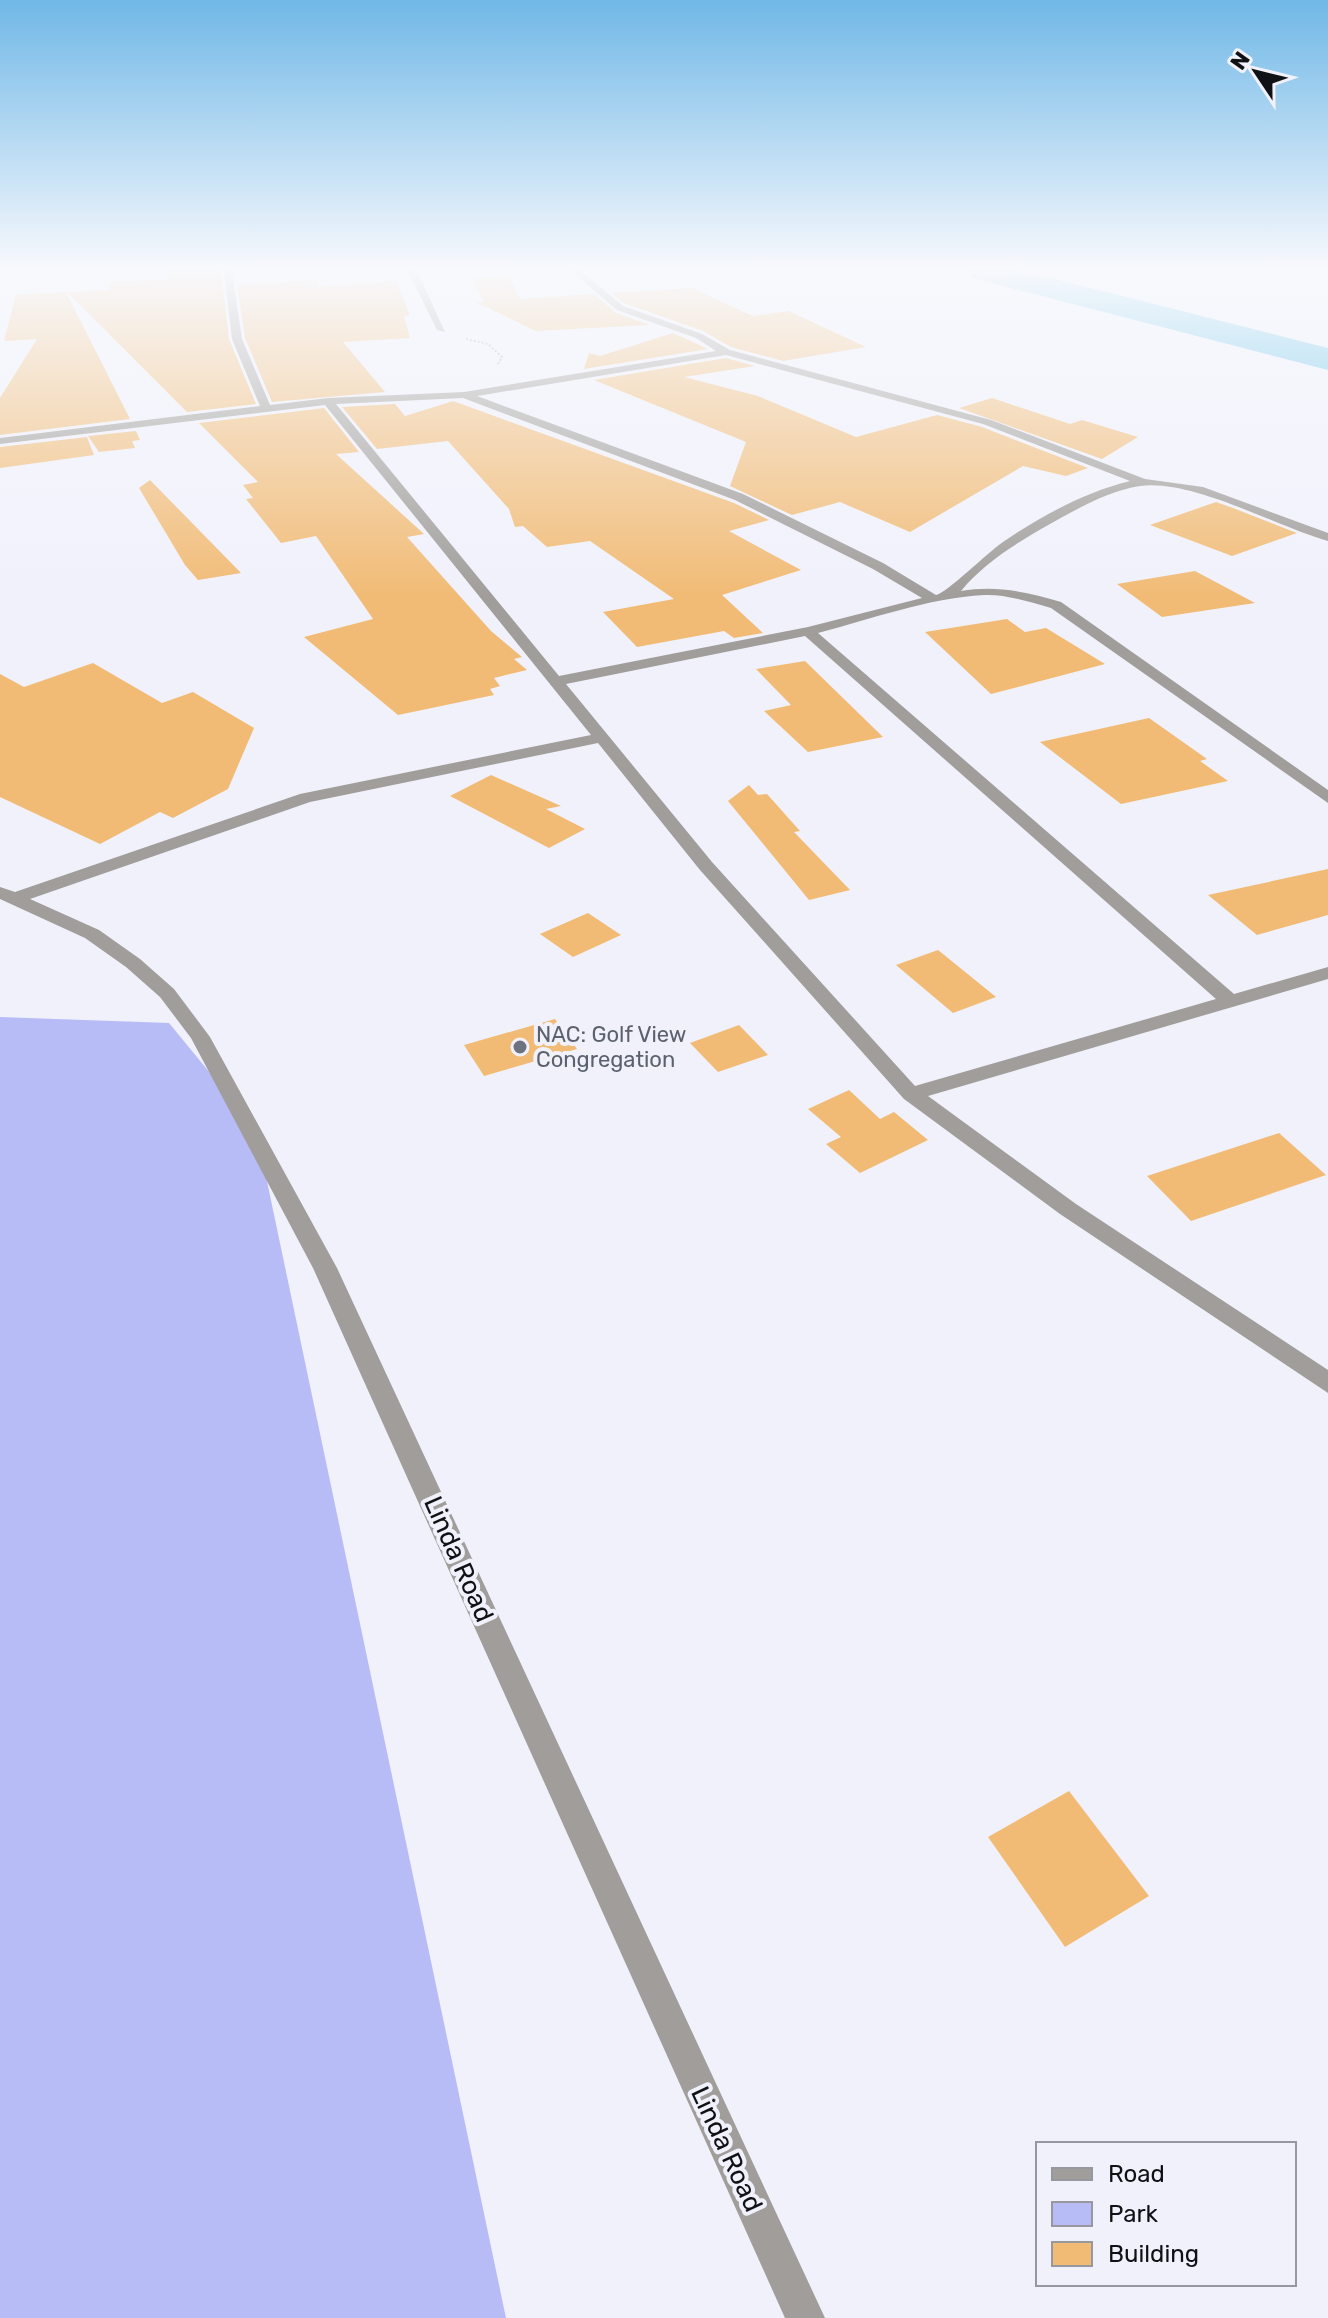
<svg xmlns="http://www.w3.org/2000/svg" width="1328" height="2318" font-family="Rubik,sans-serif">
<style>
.green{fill:#b7bcf7}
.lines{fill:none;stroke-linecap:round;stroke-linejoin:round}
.river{fill:#5dbee5;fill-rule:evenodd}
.building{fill:#f1bb75}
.path{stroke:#aaabb3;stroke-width:2;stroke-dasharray:2 2;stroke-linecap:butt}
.minor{fill:#a09d9a;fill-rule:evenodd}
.worship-dot{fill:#6b7280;stroke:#f0f1fb;stroke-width:3}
.labels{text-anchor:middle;stroke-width:8;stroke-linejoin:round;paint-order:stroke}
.worship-label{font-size:22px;fill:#5b616d;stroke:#f0f1fb;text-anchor:start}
.near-street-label{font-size:26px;fill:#101114;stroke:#f0f1fb}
</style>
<rect width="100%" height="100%" fill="#f0f1fb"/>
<polygon class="green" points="0,1017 169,1023 256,1129 506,2318 0,2318"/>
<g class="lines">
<polygon class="river" points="967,271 1023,271 1328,348 1328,370 972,278"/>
</g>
<g class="building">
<polygon points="168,271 221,271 229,339 256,404 187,412 67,292 109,290 110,282 168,279"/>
<polygon points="509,277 520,299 594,294 616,313 650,325 536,331 476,302 484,302 472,279"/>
<polygon points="317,280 318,287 396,281 410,315 404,316 410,338 343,342 385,392 272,402 245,338 237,285"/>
<polygon points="692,288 753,316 789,311 866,347 783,361 731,347 703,331 624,303 612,293"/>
<polygon points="66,292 130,419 0,435 0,398 37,339 4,341 16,295"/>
<polygon points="673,333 708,349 584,369 589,353 600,356"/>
<polygon points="726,358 755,366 684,377 758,396 856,437 937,415 982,427 1088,468 1066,476 1023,466 910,532 840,502 792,515 730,486 746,442 594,380"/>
<polygon points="992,398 1070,424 1082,420 1138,437 1102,459 959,408"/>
<polygon points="453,401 734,503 769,520 729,531 801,570 722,595 763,633 734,638 724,631 637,647 603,612 674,599 590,541 547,547 523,526 515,527 509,509 448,441 377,449 342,407 395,404 405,416"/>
<polygon points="324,408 359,452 336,454 424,534 407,537 491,631 522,657 514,659 527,670 494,678 500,686 490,689 494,695 398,715 304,637 373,619 316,536 281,543 246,499 253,498 243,485 258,482 199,423"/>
<polygon points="136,431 140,440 132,441 135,448 99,452 88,436"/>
<polygon points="87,437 94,455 0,468 0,447"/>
<polygon points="150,480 241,573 198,580 185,565 139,488"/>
<polygon points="1216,502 1233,508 1297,533 1232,556 1150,525"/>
<polygon points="1195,571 1255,603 1162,617 1117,584"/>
<polygon points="1007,619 1025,632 1046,628 1105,664 991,694 925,632"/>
<polygon points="805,661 883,737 808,752 764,711 791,705 756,669"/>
<polygon points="93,663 162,703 193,692 254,728 228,789 173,818 160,812 100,844 0,797 0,674 24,687"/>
<polygon points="1149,718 1207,759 1200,761 1228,781 1121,804 1040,742"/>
<polygon points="491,775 561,806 546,809 585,829 549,848 450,796"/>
<polygon points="749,785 758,795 767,794 800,831 794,832 850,890 809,900 728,801"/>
<polygon points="1328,869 1328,915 1257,935 1208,895"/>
<polygon points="588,913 621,935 573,957 540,934"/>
<polygon points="938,950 996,997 953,1013 896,965"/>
<polygon points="555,1019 577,1049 484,1076 464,1045"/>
<polygon points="739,1025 768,1055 718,1072 690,1043"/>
<polygon points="849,1090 880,1119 894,1112 928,1140 860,1173 826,1144 841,1137 808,1109"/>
<polygon points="1279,1133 1326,1175 1191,1221 1147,1176"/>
<polygon points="1069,1791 1149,1896 1065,1947 988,1837"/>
</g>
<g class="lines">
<polyline class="path" points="466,339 488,344 502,357 498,364"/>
<g class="minor">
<path d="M224 271H232L242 339 270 405 328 398 464 392 716 351 696 338 617 310 571 271H581L623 306 702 334 730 350 991 420 1145 479 1203 487 1328 533V541C1275 526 1193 479 1140 486 1108 491 1077 509 1050 524 1018 542 984 563 961 591 996 585 1027 592 1061 602L1328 790V803L1051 608C1030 602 1006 594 984 595 928 598 872 619 818 633L1234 994 1328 967V979L928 1096 1076 1204 1328 1370V1393L1060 1214 904 1099 700 870 598 743 310 802 30 899 99 930 140 959 174 989 210 1037 337 1268 825 2318H785L313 1268 191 1038 160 997 126 967 85 938 0 899V887L15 892 300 794 591 735 325 405 0 444V438L260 406 232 339ZM726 355 983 424 1130 481C1085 492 1041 516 1003 542 988 552 947 593 936 595L883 563 743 494 477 396ZM463 398 735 500 873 569 922 598 808 627 559 676 336 404ZM805 636 1216 999 915 1086 712 862 566 684Z"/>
<polygon points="408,271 417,271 445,332 437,330"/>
</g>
</g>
<linearGradient id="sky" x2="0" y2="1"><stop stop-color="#70b8e7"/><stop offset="0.45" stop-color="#f8f9fd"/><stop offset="1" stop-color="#f8f9fd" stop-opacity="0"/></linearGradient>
<rect width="1328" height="596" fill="url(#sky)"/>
<circle class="worship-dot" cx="520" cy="1047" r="8"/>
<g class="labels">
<g class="worship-label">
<text x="536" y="1042">NAC: Golf View<tspan x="536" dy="25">Congregation</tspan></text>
</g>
<g class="near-street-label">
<text transform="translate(459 1559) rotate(66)" y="9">Linda Road</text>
<text transform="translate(727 2149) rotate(65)" y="9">Linda Road</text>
</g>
</g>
<rect x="1036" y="2142" width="260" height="144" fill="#f0f1fb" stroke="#96979f" stroke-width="2"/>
<rect x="1052" y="2168" width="40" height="12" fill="#a09d9a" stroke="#96979f" stroke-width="2"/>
<text x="1108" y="2182" font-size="24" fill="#101114">Road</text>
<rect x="1052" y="2202" width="40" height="24" fill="#b7bcf7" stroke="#96979f" stroke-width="2"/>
<text x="1108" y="2222" font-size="24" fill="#101114">Park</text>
<rect x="1052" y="2242" width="40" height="24" fill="#f1bb75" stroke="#96979f" stroke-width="2"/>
<text x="1108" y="2262" font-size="24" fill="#101114">Building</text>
<g transform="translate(1256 72) rotate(305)" stroke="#f0f1fb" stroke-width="6" paint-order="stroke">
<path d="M0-6L14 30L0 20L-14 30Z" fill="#101114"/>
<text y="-12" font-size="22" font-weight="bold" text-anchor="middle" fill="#101114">N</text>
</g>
</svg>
